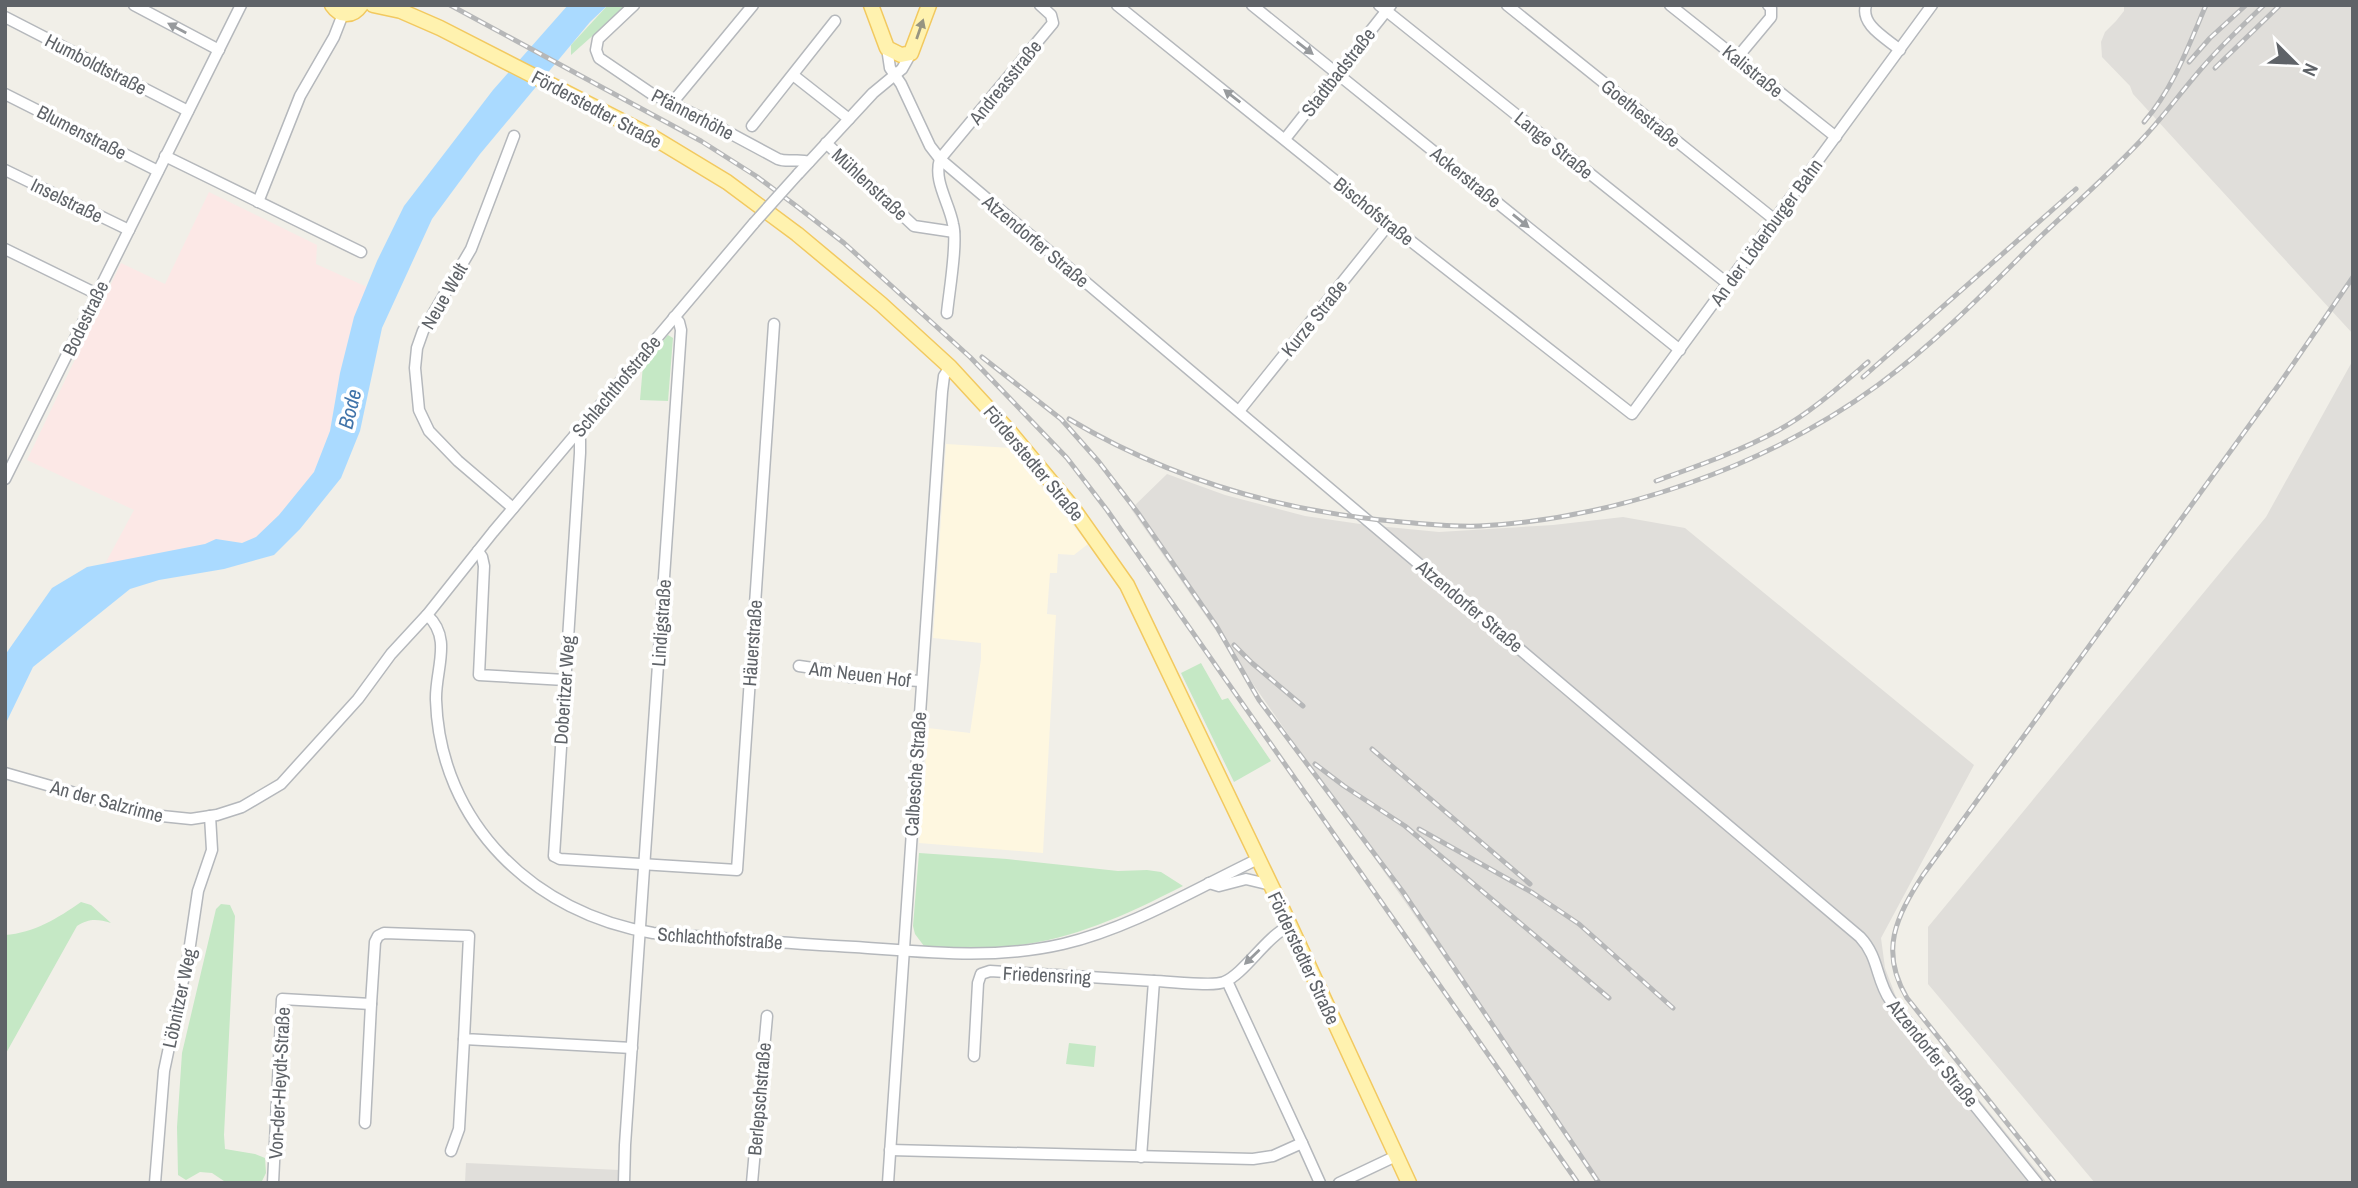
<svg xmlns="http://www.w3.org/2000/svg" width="2358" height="1188" font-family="'Archivo Narrow',sans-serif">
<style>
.commercial{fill:#fef7e0}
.industrial{fill:#e0deda}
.medical{fill:#fce8e6}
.green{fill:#c5e8c5}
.water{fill:#aadaff}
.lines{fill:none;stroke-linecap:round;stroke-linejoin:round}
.minor-casing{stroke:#b5b8bc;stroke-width:13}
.major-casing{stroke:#f2c960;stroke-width:17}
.minor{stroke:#fff;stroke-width:10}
.major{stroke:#fff2af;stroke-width:14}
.rail-casing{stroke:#b6b7b8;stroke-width:5}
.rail{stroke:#fff;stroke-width:2.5;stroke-dasharray:8;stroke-linecap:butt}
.minor-bridge-casing{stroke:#b5b8bc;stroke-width:13;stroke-linecap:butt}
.minor-bridge{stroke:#fff;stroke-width:10}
.oneway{fill:#979a9d}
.oneway2{fill:#979581}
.labels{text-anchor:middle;stroke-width:7;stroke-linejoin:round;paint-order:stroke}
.street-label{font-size:19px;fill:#5f6368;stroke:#fff}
.water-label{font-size:21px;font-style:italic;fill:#4174aa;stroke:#fff}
</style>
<rect width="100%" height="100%" fill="#f1efe8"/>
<polygon class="commercial" points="946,444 1011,448 1088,544 1074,555 1058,554 1057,573 1050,573 1047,614 1056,615 1043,853 919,843 928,728 970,733 981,659 981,643 933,638"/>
<g class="industrial">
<polygon points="2124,5 2353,5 2353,334 2133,94 2130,86 2102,57 2101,42 2105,32 2116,21 2124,11"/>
<polygon points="2353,360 2353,1183 2095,1183 1928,984 1928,927 2266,517"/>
<polygon points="1167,474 1225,495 1305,516 1367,525 1439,532 1553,525 1623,517 1685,528 1974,765 1881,938 1885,968 1896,997 2047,1183 1601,1183 1131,509"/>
<polygon points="466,1163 620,1170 619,1183 465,1183"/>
</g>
<polygon class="medical" points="209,192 317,245 316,264 367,287 354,317 340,373 330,431 314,472 279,515 256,537 242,543 216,539 205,544 105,564 134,510 27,460 121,263 165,284"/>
<g class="green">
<polygon points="608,5 627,5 571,55 571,45"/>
<polygon points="668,335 673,338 668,401 640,400 643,365"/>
<polygon points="1201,663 1222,700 1228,698 1271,761 1234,782 1181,673"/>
<path d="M919 853 1007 859 1118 871 1147 870 1161 872 1183 886C1091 933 1030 956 924 946L915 934 913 926Z"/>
<path d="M81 902 91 905 111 923C98 919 89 918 77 926L5 1055V935C34 933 58 918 81 902Z"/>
<polygon points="221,904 230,905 235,916 224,1135 225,1149 255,1154 265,1158 266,1173 261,1183 227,1183 212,1173 200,1172 186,1180 178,1175 177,1127 182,1053 216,909"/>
<polygon points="1069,1043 1096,1046 1094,1067 1066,1064"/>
</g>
<polygon class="water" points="568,5 608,5 590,22 480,154 432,219 382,328 360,431 341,478 300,529 274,555 224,569 159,580 130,589 33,667 5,725 5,655 52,588 87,567 205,544 216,539 242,543 256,537 279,515 314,472 330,431 340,373 354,317 377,261 404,206 493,90"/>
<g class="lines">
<defs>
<g id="minor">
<polyline points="134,5 219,50"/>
<path d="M634 5 598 39 596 50 599 58 652 94 698 116 778 159C788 163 798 158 809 162"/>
<polyline points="1117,5 1389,224 1632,414 1932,5"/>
<polyline points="1252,5 1680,350"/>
<polyline points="1379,5 1728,284"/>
<polyline points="1507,5 1775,220"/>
<polyline points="1670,5 1836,137"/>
<path d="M1866 5C1860 25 1886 38 1900 50"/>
<polyline points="5,17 188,111"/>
<path d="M887 48 890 68 901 84 930 146 940 159 1860 937C1879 957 1876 980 1890 1000L2037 1183"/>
<polyline points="1736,59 1771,17 1771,8 1768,5"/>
<polyline points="793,75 849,119"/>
<polyline points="5,94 158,171"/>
<polyline points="672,103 753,5"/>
<polyline points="752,126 835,21"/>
<polyline points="1285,139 1391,5"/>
<polyline points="826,143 914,226 954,232"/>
<polyline points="165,156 361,252"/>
<polyline points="5,170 129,230"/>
<polyline points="798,174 873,93 902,69 911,53"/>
<polyline points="258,202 300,96 334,37 343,14"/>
<polyline points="5,249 97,294"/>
<path d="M947 313C949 292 958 242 953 224 949 202 933 181 940 159L1053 23 1051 15 1040 5"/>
<polyline points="1239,411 1389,224"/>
<polyline points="575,435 580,440 580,453 554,856 560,859 737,870 774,324"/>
<polyline points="5,479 241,5"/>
<polyline points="513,508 458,461 429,431 419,410 415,368 417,348 423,331 471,249 514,136"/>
<polyline points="478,551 482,557 484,566 479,675 565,680"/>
<path d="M427 615C453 638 435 670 436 700 440 824 535 914 653 933 720 938 788 943 855 947 925 952 994 960 1063 944 1131 928 1195 889 1258 859"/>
<polyline points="799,666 827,670 850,677 921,681"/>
<polyline points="5,773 152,815 191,819 217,815 242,807 281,784 358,699 391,654 427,615 493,532 754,223"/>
<polyline points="1209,883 1219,886 1246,879 1271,885"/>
<path d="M1154 981C1168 981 1213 987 1224 982 1244 974 1266 937 1289 926"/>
<polyline points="1227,981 1302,1143"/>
<polyline points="974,1056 978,983 981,974 990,971 1154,981 1141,1157"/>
<polyline points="365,1123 371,1004"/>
<polyline points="890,1150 1253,1159 1273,1156 1302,1143 1320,1183"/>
<polyline points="451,1151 459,1129 464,1039"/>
<polyline points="155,1183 164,1071 189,952 198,891 212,850 210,816"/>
<polyline points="273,1183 282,999 371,1004 375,942 378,936 384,933 469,936 464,1039 632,1048"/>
<polyline points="624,1183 625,1145 681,330 679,322 674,317"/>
<polyline points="752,1183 767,1016"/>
<polyline points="888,1183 942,392 944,376 950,367"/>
<polyline points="1339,1183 1396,1156"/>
</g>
<g id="major">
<path d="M332 5C340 17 353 17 361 5"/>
<polyline points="373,5 401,11 440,28 651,136 727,182 797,234 881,304 950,367 1009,431 1072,507 1127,585 1280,904 1409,1183"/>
<polyline points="871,5 887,48 901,55 911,53 929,5"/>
</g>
</defs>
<use href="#minor" class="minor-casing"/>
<use href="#major" class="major-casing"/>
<use href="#minor" class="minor"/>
<use href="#major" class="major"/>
<defs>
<g id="rail">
<polyline points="450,5 701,141 756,176 795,205 844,243 970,357 1067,458 1107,510 1578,1183"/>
<polyline points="2189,62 2210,38 2246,5"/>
<polyline points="2215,68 2280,5"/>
<path d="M2144 122C2174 87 2188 47 2206 5"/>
<polyline points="982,357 1061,419 1099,462 1138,513 1217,627 1259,700 1403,892 1599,1183"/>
<polyline points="1863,377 2076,189"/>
<path d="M1069 419C1171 480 1284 512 1402 522 1427 524 1453 527 1479 526 1616 519 1768 466 1878 385 1937 342 1988 289 2039 238 2075 204 2113 171 2146 135 2168 111 2187 84 2209 60 2226 41 2245 23 2264 5"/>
<path d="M1656 481C1697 466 1738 452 1777 431 1810 413 1839 387 1868 362"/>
<polyline points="1234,645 1252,663 1303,706"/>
<polyline points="1372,749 1530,884"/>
<polyline points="1315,764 1344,786 1405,826 1609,998"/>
<polyline points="1419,829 1533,893 1579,924 1673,1008"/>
<path d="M2055 1183 1907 998C1879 951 1896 917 1923 875L2280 383 2353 277"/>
</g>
</defs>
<use href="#rail" class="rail-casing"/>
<use href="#rail" class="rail"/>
<defs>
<polyline id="minor-bridge" points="754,223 798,174"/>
</defs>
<use href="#minor-bridge" class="minor-bridge-casing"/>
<use href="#minor-bridge" class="minor-bridge"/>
</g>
<defs><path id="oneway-solid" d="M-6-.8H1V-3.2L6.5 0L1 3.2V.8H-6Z" transform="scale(1.75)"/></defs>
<g class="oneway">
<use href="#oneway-solid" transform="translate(177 28) rotate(-152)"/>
<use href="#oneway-solid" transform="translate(1305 48) rotate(38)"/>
<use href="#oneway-solid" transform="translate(1232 96) rotate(-142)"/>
<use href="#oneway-solid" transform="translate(1521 221) rotate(39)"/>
<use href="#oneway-solid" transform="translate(1252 957) rotate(136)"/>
</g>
<use class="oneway2" href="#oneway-solid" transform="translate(920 29) rotate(-71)"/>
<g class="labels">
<g class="street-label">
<text transform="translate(96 64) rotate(27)" y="7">Humboldtstraße</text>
<text transform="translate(1753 71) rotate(39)" y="7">Kalistraße</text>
<text transform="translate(1338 72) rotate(-52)" y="7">Stadtbadstraße</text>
<text transform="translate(1005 82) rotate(-51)" y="7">Andreasstraße</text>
<text transform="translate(597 109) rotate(28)" y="7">Förderstedter Straße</text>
<text transform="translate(1641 113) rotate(39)" y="7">Goethestraße</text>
<text transform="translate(693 114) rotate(27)" y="7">Pfännerhöhe</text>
<text transform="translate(82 132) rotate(27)" y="7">Blumenstraße</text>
<text transform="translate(1554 145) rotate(39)" y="7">Lange Straße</text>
<text transform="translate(1466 177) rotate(39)" y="7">Ackerstraße</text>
<text transform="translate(870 184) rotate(43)" y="7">Mühlenstraße</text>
<text transform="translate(67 200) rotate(26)" y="7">Inselstraße</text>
<text transform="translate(1374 211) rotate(39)" y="7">Bischofstraße</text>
<text transform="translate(1766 232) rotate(-54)" y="7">An der Löderburger Bahn</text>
<text transform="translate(1036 241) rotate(40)" y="7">Atzendorfer Straße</text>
<text transform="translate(444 296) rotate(-60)" y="7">Neue Welt</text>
<text transform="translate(85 318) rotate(-64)" y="7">Bodestraße</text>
<text transform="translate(1314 318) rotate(-51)" y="7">Kurze Straße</text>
<text transform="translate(616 386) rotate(-50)" y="7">Schlachthofstraße</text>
<text transform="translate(1034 463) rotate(50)" y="7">Förderstedter Straße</text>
<text transform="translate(1470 606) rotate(40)" y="7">Atzendorfer Straße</text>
<text transform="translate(661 623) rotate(-86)" y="7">Lindigstraße</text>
<text transform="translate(752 643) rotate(-86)" y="7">Häuerstraße</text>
<text transform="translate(860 674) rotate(7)" y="7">Am Neuen Hof</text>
<text transform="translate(564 690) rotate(-86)" y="7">Doberitzer Weg</text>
<text transform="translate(915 774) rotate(-86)" y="7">Calbesche Straße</text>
<text transform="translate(107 801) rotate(15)" y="7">An der Salzrinne</text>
<text transform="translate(720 938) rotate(4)" y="7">Schlachthofstraße</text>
<text transform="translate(1304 958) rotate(65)" y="7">Förderstedter Straße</text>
<text transform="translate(1047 975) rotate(3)" y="7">Friedensring</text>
<text transform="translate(179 998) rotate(-78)" y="7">Löbnitzer Weg</text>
<text transform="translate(1933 1053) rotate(51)" y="7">Atzendorfer Straße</text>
<text transform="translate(279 1083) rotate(-87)" y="7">Von-der-Heydt-Straße</text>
<text transform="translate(759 1099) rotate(-85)" y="7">Berlepschstraße</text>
</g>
<g class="water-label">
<text transform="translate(350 409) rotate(-76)" y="7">Bode</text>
</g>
</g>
<rect width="2358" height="1188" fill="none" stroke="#5f6368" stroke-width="14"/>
<g transform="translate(2295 63) rotate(114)" stroke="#ffffff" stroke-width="5" paint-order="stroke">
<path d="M0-5L12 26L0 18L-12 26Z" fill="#5f6368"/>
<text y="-10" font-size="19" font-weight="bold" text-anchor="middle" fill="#5f6368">N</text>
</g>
</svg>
